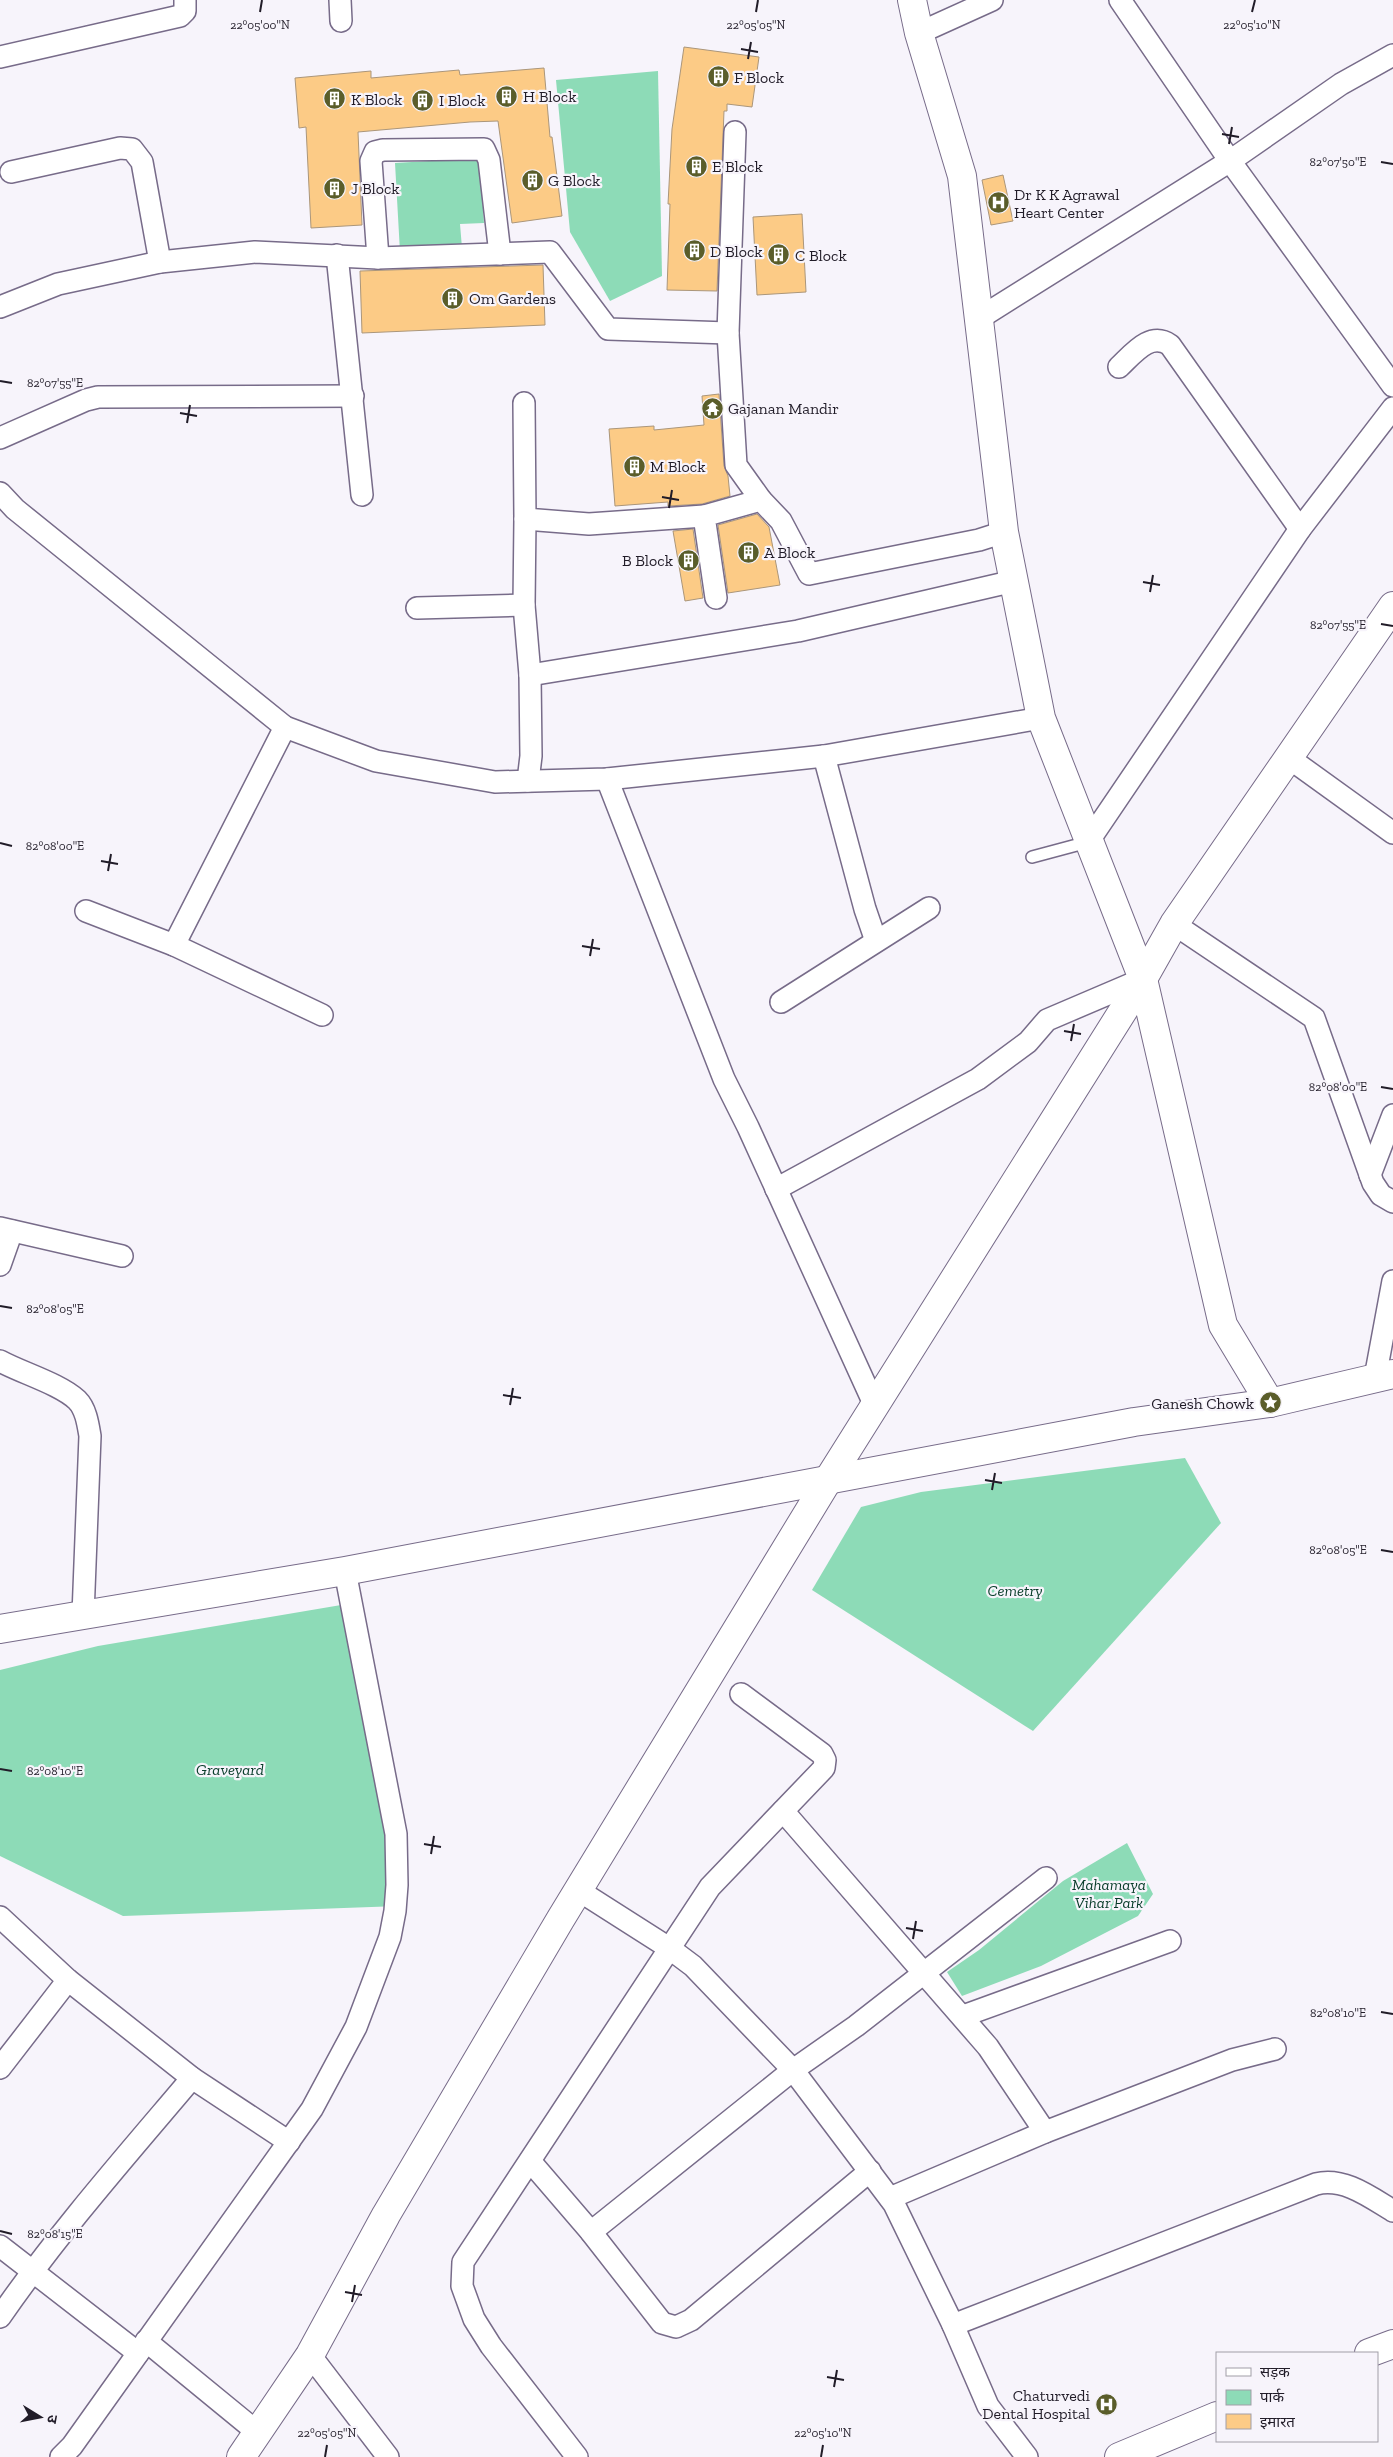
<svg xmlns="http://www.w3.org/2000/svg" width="1393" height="2457" font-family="'Zilla Slab','Noto Sans Devanagari',serif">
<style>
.green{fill:#8ddbb7}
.building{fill:#fccb86;stroke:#ab967a}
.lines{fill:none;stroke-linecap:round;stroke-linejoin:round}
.service-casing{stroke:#776b89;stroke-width:14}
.minor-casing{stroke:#776b89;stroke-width:24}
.tertiary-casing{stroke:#776b89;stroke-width:30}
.service{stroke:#fff;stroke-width:11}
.minor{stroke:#fff;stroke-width:21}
.tertiary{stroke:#fff;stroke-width:28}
.ticks{fill:none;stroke:#211c28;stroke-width:2}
.labels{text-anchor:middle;stroke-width:4.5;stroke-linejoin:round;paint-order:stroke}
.poi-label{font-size:16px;fill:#211c28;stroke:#f7f4fb;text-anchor:start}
.park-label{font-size:16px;font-style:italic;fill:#063b28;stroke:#f7f4fb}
.ticks-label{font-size:12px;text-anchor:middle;fill:#211c28;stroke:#f7f4fb;stroke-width:4.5;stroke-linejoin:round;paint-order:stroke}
</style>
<rect width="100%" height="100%" fill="#f7f4fb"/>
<g class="green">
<polygon points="658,71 662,276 610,301 570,232 556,80"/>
<polygon points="480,158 484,223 460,224 462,248 400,252 395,163"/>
<polygon points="1185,1458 1221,1523 1033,1731 812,1590 861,1507 921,1492"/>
<polygon points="347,1604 399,1906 123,1916 0,1856 0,1670 98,1646"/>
<polygon points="1127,1843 1153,1894 1138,1916 1041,1966 962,1996 947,1972 979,1950 1063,1881"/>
</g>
<g class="building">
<polygon points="684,47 759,57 752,107 727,104 727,111 724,111 717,291 667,290 670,204 668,204 672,129"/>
<polygon points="544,68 550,137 552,137 562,216 512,223 498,121 470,122 358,132 362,225 311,228 306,127 299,128 295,78 371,71 371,78 459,70 460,75"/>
<polygon points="1003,175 1013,221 991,225 982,180"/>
<polygon points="802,214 806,292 757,295 753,217"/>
<polygon points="543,265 545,325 362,333 360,271"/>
<polygon points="719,394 724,466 728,476 730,496 702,504 668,506 668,502 615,506 609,429 654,426 654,430 704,425 702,396"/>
<polygon points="757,514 769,527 780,585 728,593 718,525"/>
<polygon points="693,529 703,598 685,601 673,531"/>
</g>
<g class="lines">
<defs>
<polyline id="service" points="1032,857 1088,842"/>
<g id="minor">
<polyline points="340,0 341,21"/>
<polyline points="1120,0 1230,161 1393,386"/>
<polyline points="919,33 992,0"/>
<polyline points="0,57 180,16 185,11 185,0"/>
<polyline points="735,132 728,333 736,465 761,500"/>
<polyline points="11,172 120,148 132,149 142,162 160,262"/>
<polyline points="337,255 362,495"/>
<polyline points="378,258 371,161 375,152 383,150 484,149 489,160 500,254"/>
<polyline points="0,307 58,284 160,262 255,252 378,258 550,252 608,329 728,333"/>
<polyline points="978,319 1230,161 1341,84 1393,55"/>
<path d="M1119 367C1133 354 1150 331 1170 345L1300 529"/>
<polyline points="524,403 525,519 589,524 704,516"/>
<polyline points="0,438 86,400 98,397 353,396"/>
<polyline points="0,493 15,509 285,727 376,761 495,782 607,779 824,756 1041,718"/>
<polyline points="525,519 524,605 530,675 531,756 528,781"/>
<polyline points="716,598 704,516 761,500 781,521 809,574 979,540 1004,532"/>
<polyline points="417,608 524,605"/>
<polyline points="530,675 798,631 1014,581"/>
<polyline points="824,756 865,909 876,941"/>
<polyline points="1289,758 1393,833"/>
<polyline points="607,779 724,1079 748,1127 875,1406"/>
<polyline points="1088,842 1300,529 1393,408"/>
<polyline points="86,911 174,945 322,1015"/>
<polyline points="1174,924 1314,1018 1373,1183 1381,1195 1393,1202"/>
<polyline points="174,945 285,727"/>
<polyline points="781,1002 929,908"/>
<polyline points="1370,1175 1393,1115"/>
<polyline points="776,1189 978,1079 1028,1042 1047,1020 1143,979"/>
<polyline points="0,1228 122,1256"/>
<polyline points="0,1265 12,1231"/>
<path d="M0 1361C22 1373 60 1384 77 1400 86 1409 88 1424 90 1436L83 1615"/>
<polyline points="1375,1378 1393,1281"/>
<polyline points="783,1811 988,2047 1045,2132"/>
<polyline points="578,1890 669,1948 693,1966 793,2070 894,2204 953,2325 988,2406 1027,2457"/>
<polyline points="0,1917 68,1980 192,2078 289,2142"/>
<polyline points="963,2016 1170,1941"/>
<polyline points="0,2068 68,1980"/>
<polyline points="530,2161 591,2232 662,2323 676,2327 691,2320 870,2171"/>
<polyline points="890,2198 1045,2132 1232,2060 1275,2049"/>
<polyline points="591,2232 793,2070 856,2026 1046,1878"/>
<polyline points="0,2246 138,2353"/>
<path d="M0 2317C58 2233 126 2156 192 2078"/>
<path d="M953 2325 1316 2184C1344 2177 1370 2197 1393 2211"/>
<polyline points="146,2341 257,2432"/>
<polyline points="310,2355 388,2457"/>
<polyline points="61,2457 72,2446 312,2109 356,2027 390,1937 395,1911 397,1885 396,1834 345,1571"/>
<polyline points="577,2457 491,2346 474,2319 462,2286 463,2262 710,1887 824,1768 825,1760 822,1754 741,1694"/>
</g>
<g id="tertiary">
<polyline points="912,0 919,33 962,176 1004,532 1041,718 1143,979 1223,1325 1270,1403"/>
<polyline points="0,1629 345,1571 1134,1422 1270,1403 1393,1374"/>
<polyline points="1369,2353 1393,2344"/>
<polyline points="241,2457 310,2355 386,2215 560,1920 828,1480 1143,979 1174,924 1393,606"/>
<polyline points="1119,2457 1217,2416"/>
</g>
</defs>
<use href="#service" class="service-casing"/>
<use href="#minor" class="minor-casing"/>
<use href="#tertiary" class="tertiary-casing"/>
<use href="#service" class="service"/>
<use href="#minor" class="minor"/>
<use href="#tertiary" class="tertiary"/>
</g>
<path class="ticks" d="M260 12 262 0M756 12 758 0M1252 12 1255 0M741 49 758 52M748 59 751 42M1222 134 1239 137M1229 144 1232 127M1381 162 1393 164M0 381 12 383M180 413 197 416M187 423 190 405M662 497 679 500M669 508 672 490M1143 582 1160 585M1150 592 1153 575M1381 624 1393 626M0 843 12 846M101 861 118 864M108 871 111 854M582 946 600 949M590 956 593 939M1064 1031 1081 1034M1071 1041 1074 1024M1381 1087 1393 1089M0 1306 12 1308M503 1395 521 1398M510 1405 513 1388M985 1480 1002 1483M992 1490 995 1473M1381 1550 1393 1552M0 1769 12 1771M424 1844 441 1847M431 1854 434 1836M906 1928 923 1931M913 1939 916 1921M1381 2012 1393 2014M0 2231 12 2234M345 2292 362 2295M352 2302 355 2285M827 2377 844 2380M834 2387 837 2370M325 2457 327 2445M821 2457 823 2445"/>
<defs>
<symbol id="building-disc" viewBox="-11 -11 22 22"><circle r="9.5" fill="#5a5d2a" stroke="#f7f4fb"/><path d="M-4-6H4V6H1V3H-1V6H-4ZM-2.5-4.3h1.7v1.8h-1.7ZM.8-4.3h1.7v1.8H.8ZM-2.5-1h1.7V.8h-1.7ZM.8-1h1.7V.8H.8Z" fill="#fff"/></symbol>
<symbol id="hospital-disc" viewBox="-11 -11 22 22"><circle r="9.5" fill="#5a5d2a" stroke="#f7f4fb"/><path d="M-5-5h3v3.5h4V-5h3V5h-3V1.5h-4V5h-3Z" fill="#fff"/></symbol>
<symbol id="temple-disc" viewBox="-11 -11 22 22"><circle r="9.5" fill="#5a5d2a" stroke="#f7f4fb"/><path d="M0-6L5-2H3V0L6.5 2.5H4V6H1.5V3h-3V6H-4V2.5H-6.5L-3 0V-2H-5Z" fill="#fff"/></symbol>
<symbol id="sight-disc" viewBox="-11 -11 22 22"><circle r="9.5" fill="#5a5d2a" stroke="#f7f4fb"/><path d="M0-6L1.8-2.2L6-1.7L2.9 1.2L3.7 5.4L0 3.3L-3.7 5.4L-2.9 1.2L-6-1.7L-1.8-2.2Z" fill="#fff"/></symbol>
</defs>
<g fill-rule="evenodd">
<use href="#building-disc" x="706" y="64" width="25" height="25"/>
<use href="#building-disc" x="494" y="84" width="25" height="25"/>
<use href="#building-disc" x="322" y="86" width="25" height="25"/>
<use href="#building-disc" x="410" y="88" width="25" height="25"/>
<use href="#building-disc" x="684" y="154" width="25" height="25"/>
<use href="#building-disc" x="520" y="168" width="25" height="25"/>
<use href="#building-disc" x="322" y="176" width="25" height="25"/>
<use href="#hospital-disc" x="986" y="190" width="25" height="25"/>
<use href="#building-disc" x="682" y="238" width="25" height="25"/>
<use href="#building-disc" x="766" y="242" width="25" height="25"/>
<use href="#building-disc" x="440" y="286" width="25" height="25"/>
<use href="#temple-disc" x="700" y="396" width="25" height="25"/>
<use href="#building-disc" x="622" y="454" width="25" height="25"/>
<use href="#building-disc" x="736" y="540" width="25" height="25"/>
<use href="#building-disc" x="676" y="548" width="25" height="25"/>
<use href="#sight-disc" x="1258" y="1390" width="25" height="25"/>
<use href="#hospital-disc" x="1094" y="2392" width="25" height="25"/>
</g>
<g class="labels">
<g class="poi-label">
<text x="734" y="83">F Block</text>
<text x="523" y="102">H Block</text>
<text x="351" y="105">K Block</text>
<text x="439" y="106">I Block</text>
<text x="712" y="172">E Block</text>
<text x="548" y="186">G Block</text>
<text x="351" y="194">J Block</text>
<text x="1014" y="200">Dr K K Agrawal<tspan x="1014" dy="18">Heart Center</tspan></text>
<text x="710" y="257">D Block</text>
<text x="795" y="261">C Block</text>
<text x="469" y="304">Om Gardens</text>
<text x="728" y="414">Gajanan Mandir</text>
<text x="650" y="472">M Block</text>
<text x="764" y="558">A Block</text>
<text x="673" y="566" text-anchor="end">B Block</text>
<text x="1254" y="1409" text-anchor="end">Ganesh Chowk</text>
<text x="1090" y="2401" text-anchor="end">Chaturvedi<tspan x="1090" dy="18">Dental Hospital</tspan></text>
</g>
<g class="park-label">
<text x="1015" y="1596">Cemetry</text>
<text x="230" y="1775">Graveyard</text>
<text x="1109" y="1890">Mahamaya<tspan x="1109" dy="18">Vihar Park</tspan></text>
</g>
</g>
<g class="ticks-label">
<text x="260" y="29">22°05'00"N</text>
<text x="756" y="29">22°05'05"N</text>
<text x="1252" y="29">22°05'10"N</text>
<text x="1338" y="166">82°07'50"E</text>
<text x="55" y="387">82°07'55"E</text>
<text x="1338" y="629">82°07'55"E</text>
<text x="55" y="850">82°08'00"E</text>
<text x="1338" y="1091">82°08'00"E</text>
<text x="55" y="1313">82°08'05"E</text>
<text x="1338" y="1554">82°08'05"E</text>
<text x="55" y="1775">82°08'10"E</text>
<text x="1338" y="2017">82°08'10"E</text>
<text x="55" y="2238">82°08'15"E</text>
<text x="327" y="2437">22°05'05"N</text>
<text x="823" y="2437">22°05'10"N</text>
</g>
<rect x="1216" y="2352" width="162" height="90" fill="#f7f4fb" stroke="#a19ea7"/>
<rect x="1226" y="2368" width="25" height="8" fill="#ffffff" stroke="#a19ea7"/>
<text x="1260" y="2377" font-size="15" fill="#211c28">सड़क</text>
<rect x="1226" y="2390" width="25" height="15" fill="#8ddbb7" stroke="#a19ea7"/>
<text x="1260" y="2402" font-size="15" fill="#211c28">पार्क</text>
<rect x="1226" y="2414" width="25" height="15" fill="#fccb86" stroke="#a19ea7"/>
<text x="1260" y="2427" font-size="15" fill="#211c28">इमारत</text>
<g transform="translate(40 2417) rotate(100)" stroke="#f7f4fb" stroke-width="4" paint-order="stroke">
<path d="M0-4L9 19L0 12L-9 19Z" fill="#211c28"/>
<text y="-8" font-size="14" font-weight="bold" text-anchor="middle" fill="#211c28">उ</text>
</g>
</svg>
